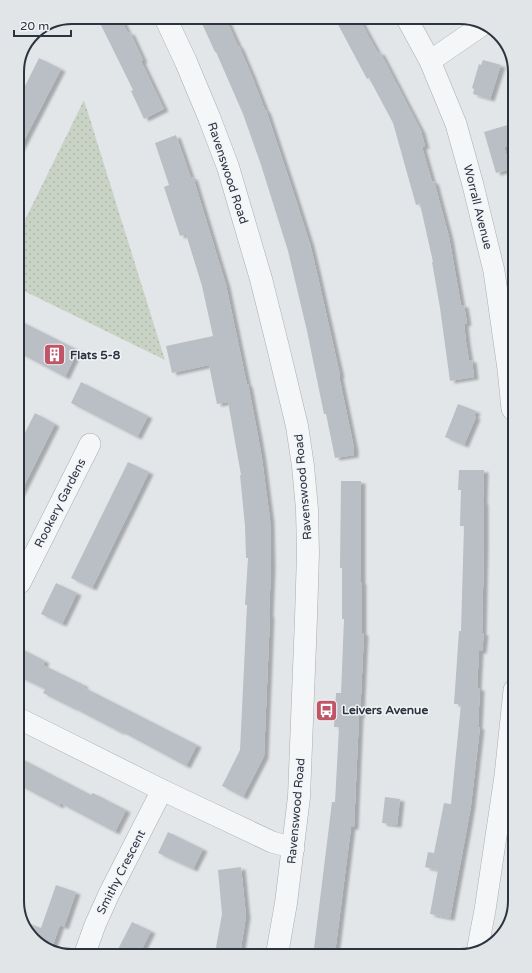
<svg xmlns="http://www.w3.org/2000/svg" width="532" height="973" font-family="'Varela Round',sans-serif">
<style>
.grass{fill:url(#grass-dots)}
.building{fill:#babfc6;filter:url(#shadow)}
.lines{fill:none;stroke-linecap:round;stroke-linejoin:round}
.minor-casing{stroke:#a8adb3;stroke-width:22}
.tertiary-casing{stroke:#a8adb3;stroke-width:23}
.minor{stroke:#f5f6f8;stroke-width:21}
.tertiary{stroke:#f5f6f8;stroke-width:22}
.labels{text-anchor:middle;stroke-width:3;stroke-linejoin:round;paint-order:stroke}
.street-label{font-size:12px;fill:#2c3440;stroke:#f2f4f7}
.poi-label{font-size:12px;font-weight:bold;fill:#2c3440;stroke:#f2f4f7;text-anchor:start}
.rim{fill:none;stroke:#2c3440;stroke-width:2}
</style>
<defs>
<pattern id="grass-dots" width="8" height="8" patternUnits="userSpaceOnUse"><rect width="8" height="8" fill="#c9d3c5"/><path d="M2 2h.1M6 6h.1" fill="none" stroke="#adb6aa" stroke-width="1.8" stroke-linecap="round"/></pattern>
<filter id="shadow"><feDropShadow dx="4.5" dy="2.5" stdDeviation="1" flood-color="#0004"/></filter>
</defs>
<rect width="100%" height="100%" fill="#e3e6e9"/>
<polygon class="grass" points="84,100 165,360 18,288 18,234"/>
<g class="building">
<polygon points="97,17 120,17 128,33 130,32 143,60 141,61 164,109 144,119 131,91 133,90"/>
<polygon points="199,17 225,17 238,46 239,46 251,74 265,110 266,110 293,191 310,244 317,273 340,375 339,376 354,448 354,455 335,458 326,414 324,414 307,331 288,251 261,165 243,114 216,52 215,52"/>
<polygon points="334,17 361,17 361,22 369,37 378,53 380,52 421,131 425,146 422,147 432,182 434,181 449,237 461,305 464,305 467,323 464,324 466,342 469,360 472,360 474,377 450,381 440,308 432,262 433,262 420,204 416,205 393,123 369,78 367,79"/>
<polygon points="39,58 61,69 18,152 17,102"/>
<polygon points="483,60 501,65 490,99 473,94 474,89 472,88 479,64 481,65"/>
<polygon points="511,124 511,144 504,147 511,169 496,173 484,132"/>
<polygon points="176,135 191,178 193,177 226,285 247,385 248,384 258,436 262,459 270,520 271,567 269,615 270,615 264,756 243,797 222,786 240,750 247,605 245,605 248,558 246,558 245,526 240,475 241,475 228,402 217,404 209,365 172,373 166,346 213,336 202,286 186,234 180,236 164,187 169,185 155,143"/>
<polygon points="18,320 78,350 65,377 18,352"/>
<polygon points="81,382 148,416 137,437 71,403"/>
<polygon points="458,404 476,411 474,416 476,417 464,445 445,437"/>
<polygon points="35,413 55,424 19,496 19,444"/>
<polygon points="128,462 149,472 92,588 71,578"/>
<polygon points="459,470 484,470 483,502 484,502 484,546 482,633 484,633 482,651 479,651 477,688 480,688 478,727 480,727 471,805 467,828 450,918 430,914 438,870 425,867 428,852 434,853 444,803 451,804 461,704 454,704 459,631 461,631 464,526 460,526 461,490 458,490"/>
<polygon points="341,481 361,481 361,582 362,582 362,633 364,633 360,716 359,716 354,827 351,827 335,953 318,953 319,948 314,948 332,802 335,802 339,727 334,727 336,693 341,693 344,619 342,619 342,568 340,568"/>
<polygon points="56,583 77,593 62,624 41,614"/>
<polygon points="20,648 45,661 43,665 84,685 83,687 197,745 186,766 121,731 120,732 74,708 73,708 43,693 45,689 20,677"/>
<polygon points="20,758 91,795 93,793 126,810 115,832 60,803 59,806 21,786"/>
<polygon points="385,797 400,799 397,825 382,823"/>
<polygon points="168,832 203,849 193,869 158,853"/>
<polygon points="241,867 246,916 240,954 223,954 215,953 222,914 218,870"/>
<polygon points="56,885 76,892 64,927 60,925 51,950 41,947 21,921 41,928"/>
<polygon points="132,922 151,931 139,955 115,955"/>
</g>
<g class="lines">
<defs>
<g id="minor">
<polyline points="406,17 430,61 456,124 473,185 494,271 508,369 512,409"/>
<polyline points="430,61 484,24"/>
<polyline points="20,583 90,444"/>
<polyline points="20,719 162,790 272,842 294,848"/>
<polyline points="477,952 485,910 505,776 514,690"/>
<polyline points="84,956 95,925 109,894 162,790"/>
</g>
<polyline id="tertiary" points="165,17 186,62 209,117 228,167 261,279 278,347 297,426 303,466 307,509 308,553 306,618 299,797 286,903 277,954"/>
</defs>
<use href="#minor" class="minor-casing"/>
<use href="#tertiary" class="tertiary-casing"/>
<use href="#minor" class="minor"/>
<use href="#tertiary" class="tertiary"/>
</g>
<defs>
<symbol id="building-square" viewBox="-11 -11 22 22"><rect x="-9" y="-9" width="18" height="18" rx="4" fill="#c15568" stroke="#f2f4f7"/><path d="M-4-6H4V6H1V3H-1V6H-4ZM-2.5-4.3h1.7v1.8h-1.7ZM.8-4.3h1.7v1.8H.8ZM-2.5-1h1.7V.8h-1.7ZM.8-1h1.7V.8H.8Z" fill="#fff"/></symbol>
<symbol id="bus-square" viewBox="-11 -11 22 22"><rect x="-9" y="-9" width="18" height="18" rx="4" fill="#c15568" stroke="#f2f4f7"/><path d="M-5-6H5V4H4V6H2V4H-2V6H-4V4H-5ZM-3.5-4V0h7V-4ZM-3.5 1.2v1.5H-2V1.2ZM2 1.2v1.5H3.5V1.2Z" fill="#fff"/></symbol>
</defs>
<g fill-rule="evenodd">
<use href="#building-square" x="42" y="342" width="25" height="25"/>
<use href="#bus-square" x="314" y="698" width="25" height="25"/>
</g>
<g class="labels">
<g class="street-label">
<text transform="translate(228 173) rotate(72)" y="4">Ravenswood Road</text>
<text transform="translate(478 207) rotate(76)" y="4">Worrall Avenue</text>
<text transform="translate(303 487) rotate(-95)" y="4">Ravenswood Road</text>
<text transform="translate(60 503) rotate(-63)" y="4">Rookery Gardens</text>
<text transform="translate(296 811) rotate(-85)" y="4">Ravenswood Road</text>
<text transform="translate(121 872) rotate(-63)" y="4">Smithy Crescent</text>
</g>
<g class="poi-label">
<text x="70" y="359">Flats 5-8</text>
<text x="342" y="714">Leivers Avenue</text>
</g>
</g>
<path d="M0 0H532V973H0ZM72 24H460A48 48 0 0 1 508 72V901A48 48 0 0 1 460 949H72A48 48 0 0 1 24 901V72A48 48 0 0 1 72 24Z" fill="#e2e5e8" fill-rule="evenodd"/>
<path class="rim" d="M72 24H460A48 48 0 0 1 508 72V901A48 48 0 0 1 460 949H72A48 48 0 0 1 24 901V72A48 48 0 0 1 72 24Z"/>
<path d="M14 30v6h57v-6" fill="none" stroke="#2c3440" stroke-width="2"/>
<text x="20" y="30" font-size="12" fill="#2c3440" stroke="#f2f4f7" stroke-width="3" paint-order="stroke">20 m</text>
</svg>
